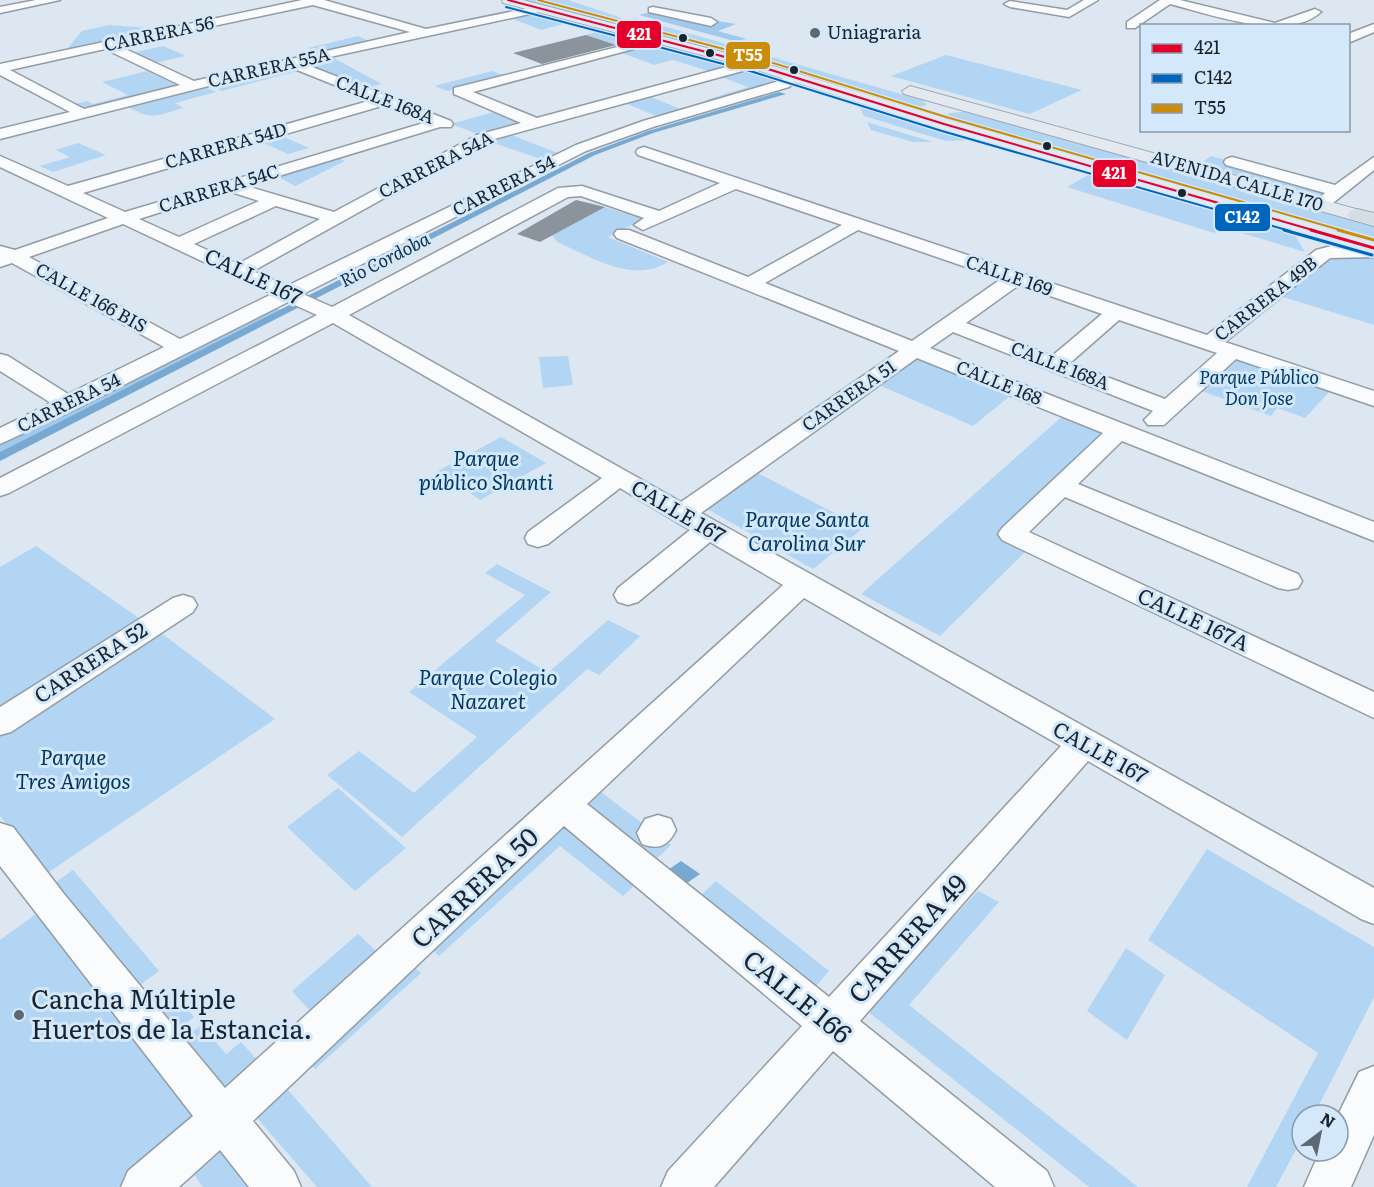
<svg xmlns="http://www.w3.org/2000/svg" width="1374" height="1187" font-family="Literata,serif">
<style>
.green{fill:#b2d5f3}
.forest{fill:#a0c9ee}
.water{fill:#77a9d2}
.building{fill:#8b949c}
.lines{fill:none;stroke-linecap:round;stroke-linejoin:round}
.minor-casing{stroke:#939ca4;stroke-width:3}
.major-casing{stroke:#9ca9b4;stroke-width:2}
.highway-casing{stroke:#9ca9b4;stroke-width:2}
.minor{fill:#fafbfd;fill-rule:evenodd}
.major{fill:#e3e9ee;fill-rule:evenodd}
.highway{fill:#d4dce4;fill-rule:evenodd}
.bus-1-far1-casing{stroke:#d3e8fa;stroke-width:4.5}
.bus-1-casing{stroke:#d3e8fa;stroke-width:6}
.bus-2-far1-casing{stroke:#d3e8fa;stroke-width:4.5}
.bus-2-casing{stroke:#d3e8fa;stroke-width:6}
.bus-3-far1-casing{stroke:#d3e8fa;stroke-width:4.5}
.bus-3-casing{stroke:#d3e8fa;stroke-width:6}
.bus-1-far1{stroke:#e4002b;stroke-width:2}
.bus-1{stroke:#e4002b;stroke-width:3}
.bus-2-far1{stroke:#0065bd;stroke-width:2}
.bus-2{stroke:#0065bd;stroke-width:3}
.bus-3-far1{stroke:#cb8c09;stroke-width:2}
.bus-3{stroke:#cb8c09;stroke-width:3}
.poi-dot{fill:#5e6871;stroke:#d3e8fa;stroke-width:2}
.bus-dot{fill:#1a232c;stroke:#d3e8fa;stroke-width:2}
.labels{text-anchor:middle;stroke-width:6;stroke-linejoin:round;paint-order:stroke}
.far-poi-label{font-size:18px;fill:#1a232c;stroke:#d3e8fa;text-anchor:start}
.far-street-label{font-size:18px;fill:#1a232c;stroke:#d3e8fa}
.far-water-label{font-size:18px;font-style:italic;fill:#122f47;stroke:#d3e8fa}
.far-park-label{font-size:18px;font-style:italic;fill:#00375b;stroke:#d3e8fa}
.street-label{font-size:21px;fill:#1a232c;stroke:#d3e8fa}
.park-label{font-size:21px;font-style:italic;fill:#00375b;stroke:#d3e8fa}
.near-street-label{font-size:26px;fill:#1a232c;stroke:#d3e8fa}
.near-poi-label{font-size:26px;fill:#1a232c;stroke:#d3e8fa;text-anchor:start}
.line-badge{stroke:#d3e8fa;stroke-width:2}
.badge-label{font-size:16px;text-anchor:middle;font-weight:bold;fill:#fff}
</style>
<rect width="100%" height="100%" fill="#dce7f1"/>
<g class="green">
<polygon points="514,0 568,0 622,18 615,22 604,22"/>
<polygon points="536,11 574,21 541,30 508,17"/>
<polygon points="635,18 922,100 927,105 913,109 610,25"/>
<polygon points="109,25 163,29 66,50 82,31"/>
<polygon points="604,30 644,41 622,47 586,35"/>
<polygon points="358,36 371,42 321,52 308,48"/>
<polygon points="653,43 737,65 712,72 673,60 654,65 619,52"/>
<polygon points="163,46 186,56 154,63 131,53"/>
<polygon points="328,55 382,84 360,89 293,63"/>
<polygon points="946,55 1082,90 1030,114 891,76"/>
<polygon points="286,64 302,70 222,91 208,84"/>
<polygon points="747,67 787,80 713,102 706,100 748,87 716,75"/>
<polygon points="147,71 178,86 83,110 72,105 87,101 93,104 128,95 102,82"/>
<polygon points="492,71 505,76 448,91 434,86"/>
<path d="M203 86 216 92 175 103 183 108C155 116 152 121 125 105Z"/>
<polygon points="646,95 683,110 659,117 622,102"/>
<polygon points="859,106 971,140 946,141 864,116"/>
<polygon points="497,111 524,123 480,135 451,124"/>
<polygon points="965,112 1037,129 1374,225 1374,245 944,118 949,113"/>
<polygon points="867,122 933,142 913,142 871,130"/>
<polygon points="507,133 560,154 546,161 483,139"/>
<polygon points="284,137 309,148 288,154 264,143"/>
<polygon points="78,143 106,155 53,172 40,166 70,157 56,150"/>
<polygon points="334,156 345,161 295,186 273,174"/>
<polygon points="1211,156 1333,190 1325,198 1199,165"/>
<polygon points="1095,171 1292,230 1305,252 1222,227 1214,233 1067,187"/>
<path d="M604 207 644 219 608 237 668 262C632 284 592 257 557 242L552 235Z"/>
<polygon points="1355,256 1374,258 1374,325 1283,297 1327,260"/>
<polygon points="568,356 573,385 543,388 539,357"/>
<polygon points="1236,356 1330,391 1305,418 1277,408 1271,416 1199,390"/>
<polygon points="918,358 1010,396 973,426 879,385"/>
<polygon points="1064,415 1108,432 998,535 1026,551 940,636 861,594"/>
<polygon points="501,437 546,463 480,500 438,471"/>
<polygon points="754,471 863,528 813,569 702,506"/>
<polygon points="36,546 143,621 0,714 0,567"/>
<polygon points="497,564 551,592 495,641 548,673 608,620 640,636 599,675 587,669 402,837 327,775 359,751 414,793 477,737 409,692 525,595 485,573"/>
<polygon points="156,629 275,719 46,874 0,816 0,731"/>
<polygon points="338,788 406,848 355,891 287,827"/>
<polygon points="601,792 671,845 653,862 582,806"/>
<polygon points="561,821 639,881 623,896 560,846 439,956 424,942"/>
<polygon points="1207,849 1374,947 1374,997 1314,1115 1302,1115 1302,1138 1276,1187 1247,1187 1318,1053 1148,940"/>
<polygon points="73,870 159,971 132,991 50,886"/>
<polygon points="716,881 829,971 812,991 698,898"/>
<polygon points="978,891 999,902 909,1005 1138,1187 1089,1187 866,1010"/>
<polygon points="36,914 203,1120 124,1187 0,1187 0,940"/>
<polygon points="358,934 379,954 313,1014 292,991"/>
<polygon points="1126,948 1165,975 1127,1040 1087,1011"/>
<polygon points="407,960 421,973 315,1069 302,1052"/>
<polygon points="173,993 194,1017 167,1038 147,1014"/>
<polygon points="201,1025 226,1054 241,1042 266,1070 224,1107 173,1048"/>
<polygon points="279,1080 289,1091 372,1187 317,1187 249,1109"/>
<polygon points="213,1141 248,1187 203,1187 187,1164"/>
</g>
<g class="forest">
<polygon points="655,11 736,24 718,31 747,39 734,41 639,15"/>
<polygon points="276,307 280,310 0,452 0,442"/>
</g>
<g class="water">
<polygon points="779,92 786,94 653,133 595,155 0,461 0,452 589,153 648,131"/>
<polygon points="681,861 700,874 680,888 662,874"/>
</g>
<g class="building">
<polygon points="586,35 616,45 542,64 513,53"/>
<polygon points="576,200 605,207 540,242 517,234"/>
</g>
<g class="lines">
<defs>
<g id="minor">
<polygon points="36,0 60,0 0,13 0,7"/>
<path d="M302 0H324L426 29 539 6 545 9 539 12 302 63 451 121 453 124 451 127H440L246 186 334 212 477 135 521 123 454 94V88L661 36 667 40 473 92 537 118 752 60 759 64 757 67 487 141 253 271 287 286 576 145 643 121 779 81 788 75H798L800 78 789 87 653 127 586 151 303 294 332 307 558 188 582 186 659 211 720 183 638 155 636 152 638 149 644 147 1207 335 1316 250 1339 244 1374 245V257L1330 258 1225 342 1374 391V406L1236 359 1164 425H1148L1144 420 1153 411 953 332 930 348 1374 522V541L1122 441 1078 484 1298 574 1302 581 1298 588 1288 590 1278 588 1065 497 1029 532 1374 692V718L1002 540 998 534 1002 528 1103 433 917 358 701 513 1374 888V924L1361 919 1088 761 860 1021 1047 1171 1054 1187H995L833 1051 714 1187H661L668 1171 802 1026 564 826 253 1121 294 1171 301 1187H249L220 1150 179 1187H121L128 1171 193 1116 0 866V823L13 827 64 894 225 1088 783 585 710 542 638 602 628 605 618 602 614 595 618 588 690 530 620 488 548 544 538 547 528 544 525 538 528 532 602 478 333 323 9 493 0 496V478L317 315 288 302 76 409 0 444V428L51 403 0 371V354L8 356 68 394 164 347 12 263 0 267V246L15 250 108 218 0 167V156L68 186 372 100 287 66 0 139V129L70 112 0 75V64ZM313 5 410 32 194 81 119 46ZM105 49 180 85 84 109 10 70ZM385 105 427 122 125 212 83 193ZM736 189 842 225 748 277 629 230H617L614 234 617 238 899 351 681 502 349 315 568 197 581 196 644 218 634 225 643 230ZM228 191 259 201 179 237 139 219ZM276 206 320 219 238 264 194 244ZM123 224 272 294 180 339 29 257ZM858 230 1001 279 912 341 765 283ZM1019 285 1102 314 1052 356 966 323ZM1119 320 1217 353 1165 399 1070 363ZM804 598 1061 746 829 997 587 804Z"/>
<polygon points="1084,0 1098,0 1069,17 1010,7 1004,4 1010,1 1067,10"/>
<path d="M1160 0H1180L1275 23 1315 9 1321 12C1287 43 1210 14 1170 4L1135 28H1127V22Z"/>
<polygon points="653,7 711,18 717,22 711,26 649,12 649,8"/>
<polygon points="1374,24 1374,32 1348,43 1348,34"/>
<polygon points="1232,157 1335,185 1374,157 1374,170 1328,207 1322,208 1313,203 1325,193 1226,165 1224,162 1226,159"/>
<polygon points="183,595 193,598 197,605 193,612 11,732 0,735 0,707 173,598"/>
<path d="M658 815 671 819 676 830C668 846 659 850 642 844L637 833 645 819Z"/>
<polygon points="1374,1066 1374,1135 1351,1187 1304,1187 1320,1151 1338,1151 1338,1115 1359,1072"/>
</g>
<g id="major">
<polygon points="502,0 523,0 757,61 950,120 1374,241 1374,254 938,128 747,67 503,3"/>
<polygon points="910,86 1374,214 1374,226 904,94 902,91"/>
</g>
<polygon id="highway" points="1357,209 1374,213 1374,225 1350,219 1347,215 1350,211"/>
</defs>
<use href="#minor" class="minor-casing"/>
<use href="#major" class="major-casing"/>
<use href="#highway" class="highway-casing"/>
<use href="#minor" class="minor"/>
<use href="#major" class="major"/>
<use href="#highway" class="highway"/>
<defs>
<polyline id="bus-1-far1" points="508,0 752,64 944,124 1316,231"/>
<polyline id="bus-1" points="1311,230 1374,248"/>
<polyline id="bus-2-far1" points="506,7 750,71 942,131 1290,231"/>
<polyline id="bus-2" points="1284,230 1372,255"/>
<polyline id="bus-3-far1" points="538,0 754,57 946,117 1344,231"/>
<polyline id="bus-3" points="1338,230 1374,240"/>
</defs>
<use href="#bus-1-far1" class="bus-1-far1-casing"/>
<use href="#bus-1" class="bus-1-casing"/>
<use href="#bus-2-far1" class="bus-2-far1-casing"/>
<use href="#bus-2" class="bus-2-casing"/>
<use href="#bus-3-far1" class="bus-3-far1-casing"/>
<use href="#bus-3" class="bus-3-casing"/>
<use href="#bus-1-far1" class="bus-1-far1"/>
<use href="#bus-1" class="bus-1"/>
<use href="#bus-2-far1" class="bus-2-far1"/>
<use href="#bus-2" class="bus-2"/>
<use href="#bus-3-far1" class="bus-3-far1"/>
<use href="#bus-3" class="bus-3"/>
</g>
<g class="poi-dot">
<circle cx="815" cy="33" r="6"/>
<circle cx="19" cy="1015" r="6"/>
</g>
<g class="bus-dot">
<circle cx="683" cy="38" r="5"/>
<circle cx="710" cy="53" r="5"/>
<circle cx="794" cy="70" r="5"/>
<circle cx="1047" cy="146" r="5"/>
<circle cx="1182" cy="193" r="5"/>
</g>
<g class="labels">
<g class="far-poi-label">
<text x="827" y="39">Uniagraria</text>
</g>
<g class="far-street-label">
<text transform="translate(159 34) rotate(-12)" y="6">CARRERA 56</text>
<text transform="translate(269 68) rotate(-13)" y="6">CARRERA 55A</text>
<text transform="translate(385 100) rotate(21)" y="6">CALLE 168A</text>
<text transform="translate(226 146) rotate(-16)" y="6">CARRERA 54D</text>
<text transform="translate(436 165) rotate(-27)" y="6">CARRERA 54A</text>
<text transform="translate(1237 181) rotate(16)" y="6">AVENIDA CALLE 170</text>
<text transform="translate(504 186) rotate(-27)" y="6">CARRERA 54</text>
<text transform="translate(219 189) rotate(-17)" y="6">CARRERA 54C</text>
<text transform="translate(1009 276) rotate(19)" y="6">CALLE 169</text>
<text transform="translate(91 298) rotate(29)" y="6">CALLE 166 BIS</text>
<text transform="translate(1266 299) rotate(-38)" y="6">CARRERA 49B</text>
<text transform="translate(1060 366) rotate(21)" y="6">CALLE 168A</text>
<text transform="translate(999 383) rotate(22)" y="6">CALLE 168</text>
<text transform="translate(849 396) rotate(-35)" y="6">CARRERA 51</text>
<text transform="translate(69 403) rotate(-26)" y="6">CARRERA 54</text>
</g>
<g class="far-water-label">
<text transform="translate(385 260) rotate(-27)" y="6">Rio Cordoba</text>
</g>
<g class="far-park-label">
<text x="1259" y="384">Parque Público<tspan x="1259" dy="21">Don Jose</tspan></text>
</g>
<g class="street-label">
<text transform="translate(253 277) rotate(25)" y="7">CALLE 167</text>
<text transform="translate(678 512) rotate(30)" y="7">CALLE 167</text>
<text transform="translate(1193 620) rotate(25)" y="7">CALLE 167A</text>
<text transform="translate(91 663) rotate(-33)" y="7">CARRERA 52</text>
<text transform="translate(1100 753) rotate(29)" y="7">CALLE 167</text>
</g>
<g class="park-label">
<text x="486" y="466">Parque<tspan x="486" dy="24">público Shanti</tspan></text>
<text x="807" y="527">Parque Santa<tspan x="807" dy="24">Carolina Sur</tspan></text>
<text x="488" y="685">Parque Colegio<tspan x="488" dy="24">Nazaret</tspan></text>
<text x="73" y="765">Parque<tspan x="73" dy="24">Tres Amigos</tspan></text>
</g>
<g class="near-street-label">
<text transform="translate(475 888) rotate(-43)" y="9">CARRERA 50</text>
<text transform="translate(908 939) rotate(-48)" y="9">CARRERA 49</text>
<text transform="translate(797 997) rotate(39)" y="9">CALLE 166</text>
</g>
<g class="near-poi-label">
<text x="31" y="1009">Cancha Múltiple<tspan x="31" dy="30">Huertos de la Estancia.</tspan></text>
</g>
</g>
<g class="line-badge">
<rect x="616" y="20" width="46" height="29" rx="6" fill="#e4002b"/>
<rect x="725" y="41" width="46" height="29" rx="6" fill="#cb8c09"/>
<rect x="1092" y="159" width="45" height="29" rx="6" fill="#e4002b"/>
<rect x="1214" y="203" width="57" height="29" rx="6" fill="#0065bd"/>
</g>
<g class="badge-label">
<text x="639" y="40">421</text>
<text x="748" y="61">T55</text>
<text x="1114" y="179">421</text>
<text x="1242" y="223">C142</text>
</g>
<rect x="1140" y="24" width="210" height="108" fill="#d3e8fa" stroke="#8999a8" stroke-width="1.5"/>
<rect x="1152" y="44" width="30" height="9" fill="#e4002b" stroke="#8999a8" stroke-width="1.5"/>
<text x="1194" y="54" font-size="18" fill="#1a232c">421</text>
<rect x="1152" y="74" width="30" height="9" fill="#0065bd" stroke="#8999a8" stroke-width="1.5"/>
<text x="1194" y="84" font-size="18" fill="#1a232c">C142</text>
<rect x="1152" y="104" width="30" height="9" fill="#cb8c09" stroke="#8999a8" stroke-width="1.5"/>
<text x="1194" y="114" font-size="18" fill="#1a232c">T55</text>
<g transform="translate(1320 1133) rotate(32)"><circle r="28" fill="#d3e8fa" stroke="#8999a8" stroke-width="1.5"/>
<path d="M0-4.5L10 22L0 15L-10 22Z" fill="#5e6871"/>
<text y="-9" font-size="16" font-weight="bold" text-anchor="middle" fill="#1a232c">N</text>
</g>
</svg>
